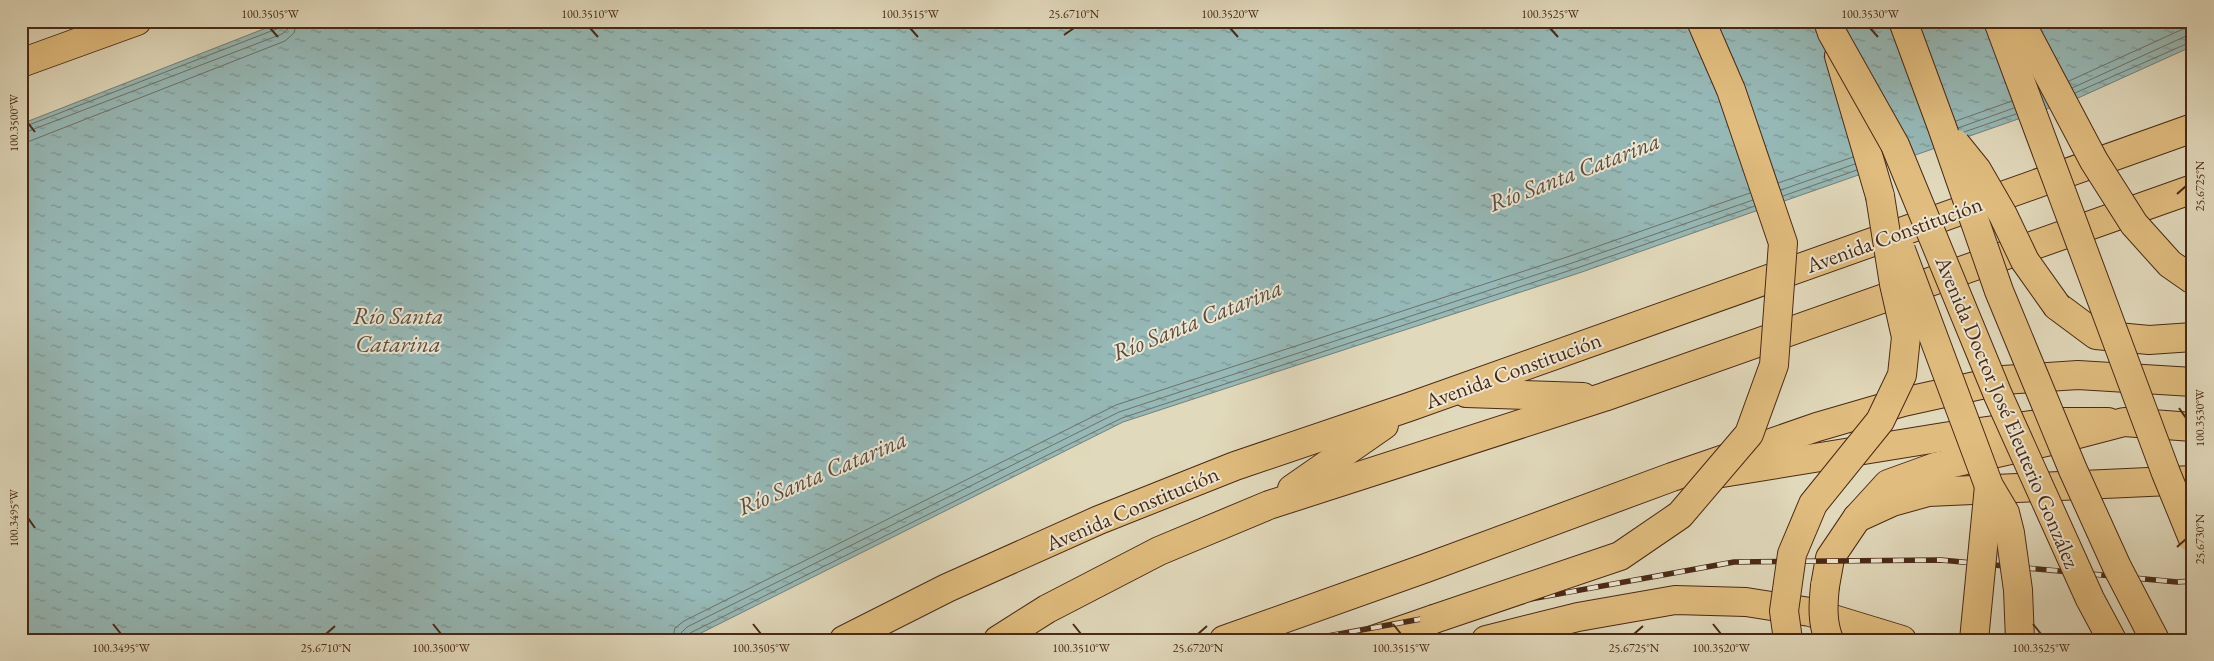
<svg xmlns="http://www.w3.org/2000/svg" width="2214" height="661" font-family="'EB Garamond',serif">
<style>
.water{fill:url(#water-ripples);stroke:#777f76}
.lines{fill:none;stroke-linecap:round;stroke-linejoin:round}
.shore{stroke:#707166;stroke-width:1}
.major-casing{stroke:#492915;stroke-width:30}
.highway-casing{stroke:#492915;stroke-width:30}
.major{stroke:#e0bc7e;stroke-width:28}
.highway{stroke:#e0bc7e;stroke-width:28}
.rail-casing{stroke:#492915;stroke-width:5.5}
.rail{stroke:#ece6d3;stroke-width:4;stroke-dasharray:11;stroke-linecap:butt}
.major-bridge-casing{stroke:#492915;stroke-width:30;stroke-linecap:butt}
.highway-bridge-casing{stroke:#492915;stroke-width:30;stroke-linecap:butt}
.major-bridge{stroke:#e0bc7e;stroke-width:28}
.highway-bridge{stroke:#e0bc7e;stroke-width:28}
.ticks{fill:none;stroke:#492915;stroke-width:2}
.labels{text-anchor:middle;stroke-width:4;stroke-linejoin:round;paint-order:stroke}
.street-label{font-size:22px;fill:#492915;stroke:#ece6d3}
.water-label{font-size:24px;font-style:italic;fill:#5c4d3e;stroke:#ece6d3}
.neatline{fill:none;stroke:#492915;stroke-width:2}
.ticks-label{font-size:12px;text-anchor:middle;fill:#492915}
</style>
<defs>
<pattern id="water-ripples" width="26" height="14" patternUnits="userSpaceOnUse" patternTransform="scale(1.25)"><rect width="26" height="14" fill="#96b9b7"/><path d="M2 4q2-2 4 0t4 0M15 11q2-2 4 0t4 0" fill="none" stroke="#7c9694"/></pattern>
</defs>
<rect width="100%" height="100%" fill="#e1d9bb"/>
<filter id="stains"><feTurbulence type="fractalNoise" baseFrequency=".004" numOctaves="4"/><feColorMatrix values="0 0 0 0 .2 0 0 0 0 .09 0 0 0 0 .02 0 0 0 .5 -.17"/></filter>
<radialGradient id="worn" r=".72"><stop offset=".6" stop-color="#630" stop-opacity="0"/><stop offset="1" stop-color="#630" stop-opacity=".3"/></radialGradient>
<polygon class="water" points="284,21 2193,21 2193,46 2078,98 1579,273 1123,422 687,640 21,640 21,124"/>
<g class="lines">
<g class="shore">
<polyline points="2069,81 2183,29 2193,28"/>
<polyline points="2072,88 2186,36 2193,35"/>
<polyline points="2075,93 2193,41"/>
<polyline points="1956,121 2012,101"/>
<polyline points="21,128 279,28 283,21"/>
<polyline points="1958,128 2014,108"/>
<polyline points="1964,132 2016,114"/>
<polyline points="21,134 282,34 288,29 290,21"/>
<polyline points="21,142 30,141 285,41 294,33 297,21"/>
<polyline points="1778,183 1853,157"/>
<polyline points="1781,190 1855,164"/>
<polyline points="1783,196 1857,170"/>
<polyline points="672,640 675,628 684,621 1116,405 1573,255 1750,193"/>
<polyline points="680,640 681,633 687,627 1119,412 1575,262 1753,200"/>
<polyline points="686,640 690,633 1122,418 1577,268 1755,206"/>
</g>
<defs>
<g id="major">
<polyline points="1722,473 1950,436 2054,422 2108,422"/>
<polyline points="1857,518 1892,502 1928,492 2193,480"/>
<polyline points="1224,640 1426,568 1672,477 1817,427 1903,402 2003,380 2078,375 2193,382"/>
</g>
<g id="highway">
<polyline points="1839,56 1880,196"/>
<polyline points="21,63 137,21"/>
<polyline points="2057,306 2096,335 2149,340 2193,337"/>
<polyline points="1466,393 1583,397"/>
<polyline points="1292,489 1384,425"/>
<polyline points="1825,586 1830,558 1857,518 1888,484 1935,467 2059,439 2124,422 2193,427"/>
<polyline points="844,640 947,588 1099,520 1235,466 1409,407 2193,128"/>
<polyline points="998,640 1047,609 1159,551 1269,505 1604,397 2193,189"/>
<polyline points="1373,640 1434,619"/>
<polyline points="1486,640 1578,617 1675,600 1746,602 1810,612 1902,640"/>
</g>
</defs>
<use href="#major" class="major-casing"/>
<use href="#highway" class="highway-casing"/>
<use href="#major" class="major"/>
<use href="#highway" class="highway"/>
<defs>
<polyline id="rail" points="1306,640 1734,562 1941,560 2177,582 2193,581"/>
</defs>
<use href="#rail" class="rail-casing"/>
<use href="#rail" class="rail"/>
<defs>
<polyline id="major-bridge" points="2020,21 2094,161 2134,224 2170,264 2193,280"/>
<g id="highway-bridge">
<polyline points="1828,21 1832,33 1895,145 1998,395 2090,599 2112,640"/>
<polyline points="1903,21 1942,127 1999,291 2073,470 2117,567 2155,640"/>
<polyline points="1998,21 2166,473 2193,539"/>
<polyline points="1956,144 1977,170 2003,215 2025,261 2057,306"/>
<polyline points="1901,250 1989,486 2005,513 2010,533 2018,590 2020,640"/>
<path d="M1825 586C1823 605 1822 622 1829 640"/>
<polyline points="1434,619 1620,556 1680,515 1749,434 1774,365 1783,243 1731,90 1701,21"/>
<polyline points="1788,640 1784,611 1792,554 1813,504 1880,421 1902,375 1906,337 1894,284 1880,196"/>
<polyline points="1974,640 1989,486"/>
</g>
</defs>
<use href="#major-bridge" class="major-bridge-casing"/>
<use href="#highway-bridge" class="highway-bridge-casing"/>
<use href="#major-bridge" class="major-bridge"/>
<use href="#highway-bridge" class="highway-bridge"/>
</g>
<path class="ticks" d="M270 28 278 37M590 28 598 37M910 28 918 37M1230 28 1238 37M1550 28 1558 37M1870 28 1878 37M1064 35 1074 28M28 123 35 132M2177 194 2186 186M2179 408 2186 418M28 518 35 528M2177 547 2186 539M113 624 121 634M433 624 441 634M753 624 761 634M1073 624 1081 634M1393 624 1401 634M1713 624 1721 634M2033 624 2041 634M326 634 335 626M1198 634 1207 626M1634 634 1643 626"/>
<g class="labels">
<g class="street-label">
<text transform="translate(1894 234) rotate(-20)" y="8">Avenida Constitución</text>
<text transform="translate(1513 370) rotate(-20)" y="8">Avenida Constitución</text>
<text transform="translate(2008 412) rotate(67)" y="8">Avenida Doctor José Eleuterio González</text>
<text transform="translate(1132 508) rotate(-23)" y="8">Avenida Constitución</text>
</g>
<g class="water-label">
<text transform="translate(1574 172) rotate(-21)" y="8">Río Santa Catarina</text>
<text x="398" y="324">Río Santa<tspan x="398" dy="28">Catarina</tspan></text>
<text transform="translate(1197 320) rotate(-22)" y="8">Río Santa Catarina</text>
<text transform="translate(822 473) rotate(-23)" y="8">Río Santa Catarina</text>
</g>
</g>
<rect width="2214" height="661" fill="none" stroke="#e1d9bb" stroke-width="55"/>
<rect x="28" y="28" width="2158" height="606" class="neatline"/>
<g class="ticks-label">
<text x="270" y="18">100.3505°W</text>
<text x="590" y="18">100.3510°W</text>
<text x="910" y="18">100.3515°W</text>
<text x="1074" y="18">25.6710°N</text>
<text x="1230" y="18">100.3520°W</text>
<text x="1550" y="18">100.3525°W</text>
<text x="1870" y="18">100.3530°W</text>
<text transform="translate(14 123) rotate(-90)" y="4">100.3500°W</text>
<text transform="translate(2200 186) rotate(-90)" y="4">25.6725°N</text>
<text transform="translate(2200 418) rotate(-90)" y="4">100.3530°W</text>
<text transform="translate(14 518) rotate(-90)" y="4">100.3495°W</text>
<text transform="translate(2200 539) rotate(-90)" y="4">25.6730°N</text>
<text x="121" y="652">100.3495°W</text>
<text x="326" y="652">25.6710°N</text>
<text x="441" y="652">100.3500°W</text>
<text x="761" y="652">100.3505°W</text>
<text x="1081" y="652">100.3510°W</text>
<text x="1198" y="652">25.6720°N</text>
<text x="1401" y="652">100.3515°W</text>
<text x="1634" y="652">25.6725°N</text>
<text x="1721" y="652">100.3520°W</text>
<text x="2041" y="652">100.3525°W</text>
</g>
<rect width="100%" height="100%" filter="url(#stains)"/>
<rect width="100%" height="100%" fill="url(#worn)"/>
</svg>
